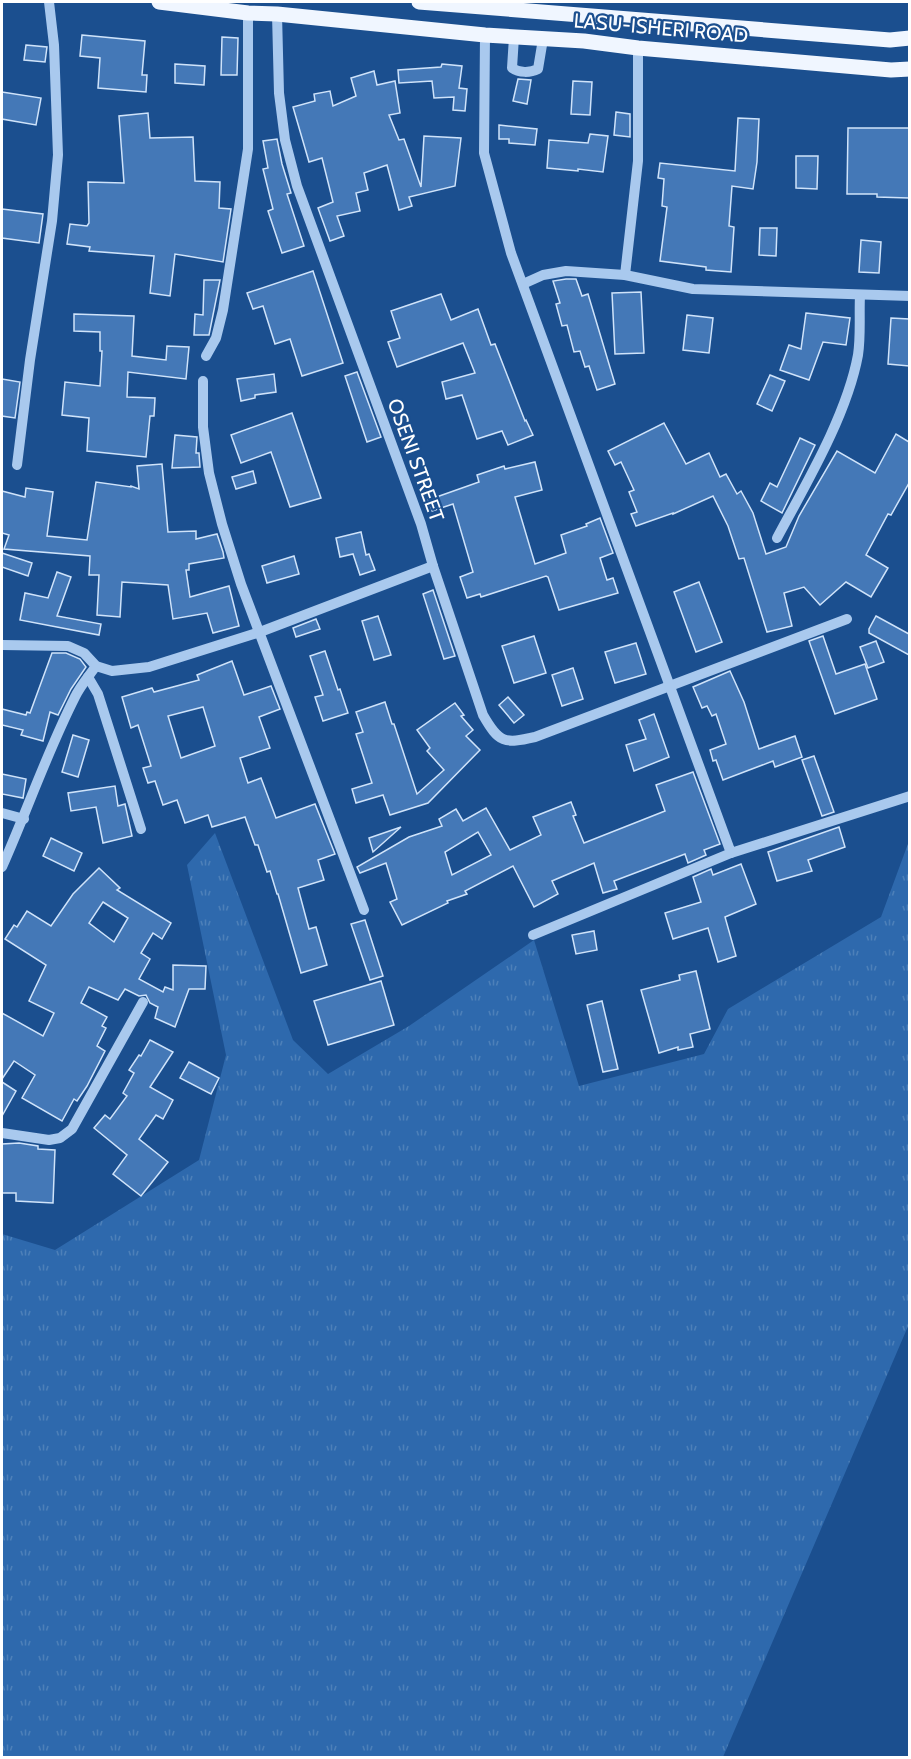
<svg xmlns="http://www.w3.org/2000/svg" width="911" height="1759" font-family="Cabin,sans-serif">
<style>
.grass{fill:url(#grass-tufts)}
.building{fill:#4478b7;stroke:#cfe3fa;stroke-width:1.5;fill-rule:evenodd}
.lines{fill:none;stroke-linecap:round;stroke-linejoin:round}
.minor{stroke:#a9c9ee;stroke-width:10}
.major{stroke:#f0f6ff;stroke-width:15}
.labels{text-anchor:middle;stroke-width:4.5;stroke-linejoin:round;paint-order:stroke}
.street-label{font-size:20px;fill:#fff;stroke:#1b4f8f}
</style>
<defs>
<pattern id="grass-tufts" width="24" height="20" patternUnits="userSpaceOnUse" patternTransform="scale(1.5)"><rect width="24" height="20" fill="#2e69ad"/><path d="M3 7l-1-3M5 7V3M7 7l1-3M15 17l-1-3M17 17v-4M19 17l1-3" fill="none" stroke="#4d80b9"/></pattern>
</defs>
<rect width="100%" height="100%" fill="#1b4f8f"/>
<polygon class="grass" points="215,833 293,1040 328,1074 409,1026 534,940 579,1086 704,1054 728,1009 881,917 909,841 909,1324 723,1757 2,1757 2,1234 55,1250 199,1160 226,1055 187,865"/>
<g class="building">
<polygon points="82,35 145,41 142,75 147,75 146,92 98,88 100,58 80,56"/>
<polygon points="222,37 238,38 237,75 221,75"/>
<polygon points="26,45 47,47 45,62 24,60"/>
<polygon points="175,64 205,66 204,85 175,83"/>
<polygon points="442,64 462,66 459,88 467,89 465,111 453,110 454,97 434,98 432,81 399,83 398,70 441,67"/>
<polygon points="374,71 377,85 395,81 400,113 389,115 399,140 404,139 421,187 424,136 461,138 455,186 409,197 412,206 399,210 387,165 364,173 368,190 356,193 360,211 337,216 344,236 330,241 318,208 333,202 322,158 309,162 293,107 315,101 314,94 330,91 333,106 356,96 351,78"/>
<polygon points="518,79 531,80 527,104 513,101"/>
<polygon points="573,81 592,82 590,115 571,114"/>
<polygon points="2,92 41,98 36,125 2,119"/>
<polygon points="616,112 630,114 630,137 614,135"/>
<polygon points="148,113 150,138 193,137 195,181 220,182 219,208 231,209 223,262 175,254 170,296 150,293 154,256 89,251 90,247 67,244 70,224 87,226 89,223 88,182 124,183 119,116"/>
<polygon points="738,118 759,119 757,162 753,189 732,186 729,226 734,227 731,272 706,270 706,267 660,261 667,207 662,206 664,179 658,178 660,163 735,171"/>
<polygon points="499,125 537,129 535,145 509,143 509,139 499,139"/>
<polygon points="848,128 909,128 909,198 877,197 877,194 847,194"/>
<polygon points="590,134 608,136 603,172 578,169 578,171 547,168 549,140 588,143"/>
<polygon points="277,139 282,164 291,193 287,194 304,246 282,253 268,211 273,209 263,169 268,168 263,141"/>
<polygon points="796,156 818,156 817,189 796,188"/>
<polygon points="2,209 43,214 39,243 2,238"/>
<polygon points="760,228 777,228 776,256 759,255"/>
<polygon points="861,240 881,242 879,273 859,272"/>
<polygon points="313,271 343,363 302,376 290,339 275,344 263,306 253,309 247,293"/>
<polygon points="566,279 576,279 582,296 588,294 615,384 597,390 589,366 585,367 580,351 574,352 567,325 562,326 556,304 560,303 553,281"/>
<polygon points="204,280 220,280 209,335 194,335 195,314 203,315"/>
<polygon points="641,292 644,353 615,354 612,293"/>
<polygon points="441,294 451,320 478,309 491,345 495,344 525,421 526,420 533,435 508,445 502,431 477,439 462,395 446,399 442,382 475,373 463,343 397,367 388,342 400,338 391,311"/>
<polygon points="806,313 850,318 846,345 823,342 809,380 780,370 789,345 801,349"/>
<polygon points="74,314 134,316 132,356 166,360 167,346 189,347 186,379 128,372 127,397 155,398 154,416 150,416 146,457 87,451 89,418 62,415 65,382 100,386 102,351 100,351 100,332 74,331"/>
<polygon points="687,315 713,318 709,353 683,350"/>
<polygon points="891,318 909,319 909,366 888,364"/>
<polygon points="357,372 381,437 367,442 345,376"/>
<polygon points="274,374 276,392 255,395 255,398 241,401 237,379"/>
<polygon points="770,375 785,381 772,411 757,404"/>
<polygon points="2,379 20,382 15,418 2,416"/>
<polygon points="292,413 321,498 290,507 271,452 241,463 231,435"/>
<polygon points="664,423 686,464 709,453 720,477 726,474 737,494 741,491 753,513 766,554 786,547 799,516 837,451 875,473 896,434 909,442 909,483 891,515 888,514 866,555 888,568 871,597 846,582 820,605 804,587 784,593 792,626 767,632 744,558 739,559 728,526 713,496 673,514 673,513 636,526 631,514 637,512 629,492 634,490 621,462 615,465 608,451"/>
<polygon points="175,435 197,437 196,453 199,453 200,467 172,468"/>
<polygon points="800,438 815,445 782,513 761,501 770,483 777,487"/>
<polygon points="535,462 542,490 515,497 535,564 566,553 561,535 587,526 586,524 600,518 613,553 600,558 607,580 613,578 618,593 559,610 548,577 546,576 481,597 480,594 467,598 460,577 473,572 453,504 432,511 428,500 479,482 477,475 504,466 505,469"/>
<polygon points="162,464 168,532 196,531 196,539 217,534 223,552 224,558 189,564 189,570 186,570 190,597 229,586 239,626 213,633 207,613 173,619 168,585 122,582 120,617 97,615 99,575 89,575 90,556 4,549 9,535 2,533 2,491 25,497 26,488 53,492 47,536 87,540 96,482 131,487 131,486 139,489 137,466"/>
<polygon points="253,471 256,483 236,489 232,477"/>
<polygon points="361,532 366,555 369,554 375,570 360,575 353,554 340,557 336,538"/>
<polygon points="2,553 32,563 28,576 2,567"/>
<polygon points="294,556 299,574 267,583 262,566"/>
<polygon points="57,572 71,577 57,616 101,624 99,635 20,620 25,593 48,598"/>
<polygon points="699,582 722,642 696,652 674,592"/>
<polygon points="433,590 455,656 444,659 423,594"/>
<polygon points="378,616 391,655 374,660 362,621"/>
<polygon points="876,616 909,634 909,655 869,633 869,629"/>
<polygon points="316,619 320,629 296,637 293,628"/>
<polygon points="534,636 546,673 514,683 502,646"/>
<polygon points="823,636 836,674 865,664 877,699 835,714 809,641"/>
<polygon points="876,641 884,662 868,668 860,647"/>
<polygon points="636,643 646,674 615,683 605,652"/>
<polygon points="325,651 338,690 340,689 348,713 323,721 315,697 323,695 310,656"/>
<polygon points="52,653 66,653 80,659 86,667 71,689 58,715 50,712 43,741 21,735 23,730 2,725 2,709 26,715 27,712 30,713"/>
<path d="M232 661 244 695 271 686 280 709 259 717 270 748 240 758 248 783 261 778 276 818 315 804 335 854 318 860 324 880 298 888 309 929 316 927 327 965 301 973 278 894H277L270 871 267 872 258 845H255L245 817 212 827 208 815 185 823 177 800 163 805 155 781 148 783 143 768 151 766 138 725 131 728 122 697 152 688 154 692 199 680 197 675ZM203 707 215 746 181 758 168 716Z"/>
<polygon points="573,668 583,699 562,706 552,675"/>
<polygon points="730,671 744,702 759,749 795,736 802,757 775,767 773,761 723,780 716,760 713,761 710,750 726,744 716,714 712,716 707,706 702,708 693,687"/>
<polygon points="508,697 524,715 514,723 499,705"/>
<polygon points="385,702 392,724 394,724 417,794 444,770 427,751 430,748 417,730 455,703 464,715 461,716 473,730 466,736 480,750 428,803 390,815 383,795 356,803 352,789 372,783 356,734 363,732 356,712"/>
<polygon points="654,714 669,757 634,771 626,745 646,739 639,720"/>
<polygon points="73,735 89,740 78,777 62,772"/>
<polygon points="814,756 834,812 822,816 802,760"/>
<path d="M693 772 720 844 704 850 706 855 688 863 685 854 614 881 617 889 603 893 594 863 552 881 558 894 534 907 513 866 465 891 467 894 447 901 448 903 402 925 390 902 397 899 386 863 360 873 357 867 409 837 442 826 439 819 456 809 463 821 486 808 510 850 541 835 533 817 571 802 576 815 573 816 584 843 665 811 656 785ZM478 832 491 855 452 875 445 852Z"/>
<polygon points="2,774 26,779 23,798 2,794"/>
<polygon points="115,786 118,806 125,804 132,836 103,843 96,807 71,811 68,793"/>
<polygon points="401,827 373,852 369,838"/>
<polygon points="839,827 845,847 808,860 812,871 777,881 768,852"/>
<polygon points="51,838 82,853 74,871 43,856"/>
<polygon points="741,864 756,904 725,917 736,956 718,962 708,928 673,939 665,913 701,902 693,877 711,869 713,875"/>
<path d="M99 868 120 888 117 890 171 923 162 939 153 933 141 953 150 959 139 979 163 992 165 987 173 990V965L206 966 205 989H189L175 1027 155 1018 158 1007 150 1003 146 995 139 996 125 989 118 1000 89 987 81 1003 107 1017 102 1026 106 1028 97 1046 105 1051 87 1086 77 1101 74 1099 62 1121 22 1098 35 1075 14 1061 2 1079V1013L43 1036 54 1013 29 1001 46 965 5 939 14 925 17 927 27 911 51 926 73 894ZM103 902 128 918 114 942 89 923Z"/>
<polygon points="365,920 383,976 370,980 351,924"/>
<polygon points="594,931 597,950 576,954 572,935"/>
<polygon points="696,971 710,1029 690,1034 693,1047 678,1050 678,1047 659,1053 641,990 680,980 679,975"/>
<polygon points="381,981 394,1025 328,1045 314,1001"/>
<polygon points="602,1001 618,1069 603,1072 587,1005"/>
<polygon points="150,1040 173,1052 150,1087 173,1100 163,1119 156,1115 139,1139 168,1162 141,1196 113,1174 127,1155 94,1128 105,1115 110,1119 127,1096 123,1093 134,1073 129,1070 139,1055 141,1056"/>
<polygon points="189,1062 219,1078 211,1094 180,1078"/>
<polygon points="2,1082 16,1091 2,1116"/>
<polygon points="19,1143 38,1146 38,1149 55,1150 53,1203 16,1201 16,1193 2,1193 2,1144"/>
</g>
<g class="lines">
<g class="minor">
<path d="M277 14 279 93 285 140 297 186 421 524 433 566 483 715C499 743 504 744 535 737L847 619"/>
<polyline points="485,35 484,153 511,253 731,853 910,796"/>
<path d="M514 37 512 68C519 73 530 73 538 69L543 39"/>
<polyline points="625,275 638,161 638,48"/>
<polyline points="523,284 543,275 566,271 625,275 693,289 910,296"/>
<polyline points="206,356 216,338 223,310 248,149 248,13"/>
<polyline points="203,381 203,427 209,473 222,524 241,584 364,910"/>
<polyline points="17,465 30,360 52,221 58,155 54,45 49,2"/>
<path d="M777 538C806 484 847 415 858 355 861 336 859 315 860 295"/>
<polyline points="2,645 68,646 84,653 96,666 112,671 149,667 260,632 433,566"/>
<polyline points="88,677 98,694 141,829"/>
<polyline points="2,813 24,819"/>
<path d="M2 867C27 811 47 752 75 697 80 686 89 676 96 666"/>
<polyline points="533,935 731,853"/>
<polyline points="2,1133 49,1140 60,1138 72,1129 143,1002"/>
</g>
<g class="major">
<polyline points="159,2 248,13 277,14 485,35 584,41 638,48 891,70 910,69"/>
<polyline points="419,2 890,40 910,38"/>
</g>
</g>
<g class="labels">
<g class="street-label">
<text transform="translate(661 28) rotate(5)" y="7">LASU-ISHERI ROAD</text>
<text transform="translate(416 460) rotate(70)" y="7">OSENI STREET</text>
</g>
</g>
<rect width="911" height="1759" fill="none" stroke="#ffffff" stroke-width="6"/>
</svg>
